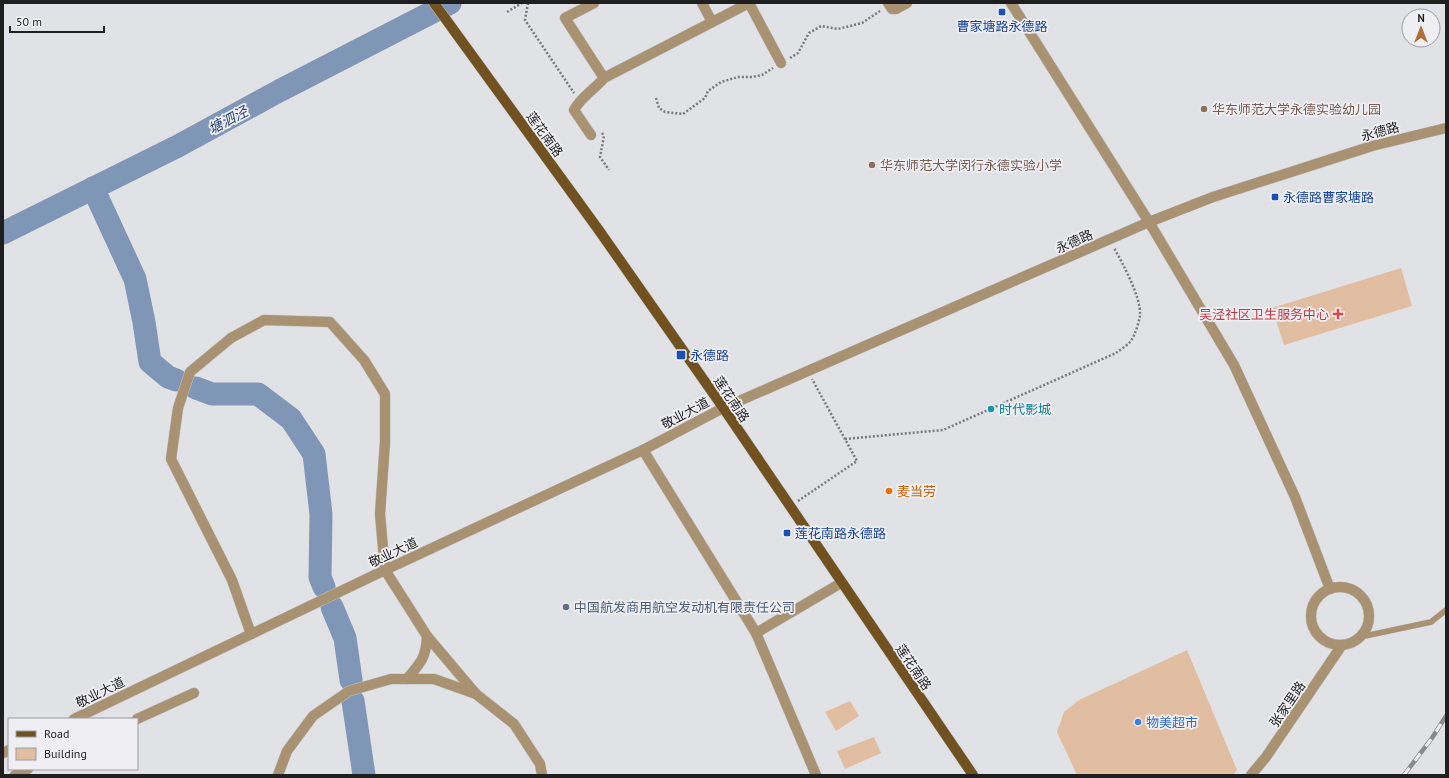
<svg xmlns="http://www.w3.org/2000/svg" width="1449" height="778" font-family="'PT Sans','Noto Sans SC',sans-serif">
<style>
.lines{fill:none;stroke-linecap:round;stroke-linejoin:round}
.river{stroke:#8096b7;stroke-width:23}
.building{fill:#e1bea2}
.service-casing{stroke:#bebfc2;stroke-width:6}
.minor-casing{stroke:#bebfc2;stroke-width:11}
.tertiary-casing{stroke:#bebfc2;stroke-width:11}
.primary-casing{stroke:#bebfc2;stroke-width:11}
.path{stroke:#78797b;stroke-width:2.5;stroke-dasharray:2 2;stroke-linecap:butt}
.service{stroke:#a99272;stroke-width:5.5}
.minor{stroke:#a99272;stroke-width:10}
.tertiary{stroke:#a99272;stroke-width:10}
.primary{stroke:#70511f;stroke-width:10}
.rail-casing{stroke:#8a8a8c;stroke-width:4.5}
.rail{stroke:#efeff3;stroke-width:3;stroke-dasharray:9;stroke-linecap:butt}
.transit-dot{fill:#1a4fb4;stroke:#efeff3;stroke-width:1.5}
.education-dot{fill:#8d6e63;stroke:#efeff3;stroke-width:1.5}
.health-dot{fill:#e0444e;stroke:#efeff3;stroke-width:1.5}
.culture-dot{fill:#0f9aa8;stroke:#efeff3;stroke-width:1.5}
.food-dot{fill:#e8710a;stroke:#efeff3;stroke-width:1.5}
.service-dot{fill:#5c6f8a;stroke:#efeff3;stroke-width:1.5}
.shop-dot{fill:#3f7fe0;stroke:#efeff3;stroke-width:1.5}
.labels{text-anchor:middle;stroke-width:3.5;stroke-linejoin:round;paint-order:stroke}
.transit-label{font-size:13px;fill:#164399;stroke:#efeff3;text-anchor:start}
.education-label{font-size:13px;fill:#785e54;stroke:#efeff3;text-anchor:start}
.street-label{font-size:13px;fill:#1f1f20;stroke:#efeff3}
.health-label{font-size:13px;fill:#be3a42;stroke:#efeff3;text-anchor:end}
.culture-label{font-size:13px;fill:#0d838f;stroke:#efeff3;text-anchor:start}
.food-label{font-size:13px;fill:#c56008;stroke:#efeff3;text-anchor:start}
.service-label{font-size:13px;fill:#4e5e75;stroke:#efeff3;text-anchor:start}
.shop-label{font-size:13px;fill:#366cbe;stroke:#efeff3;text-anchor:start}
.water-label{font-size:14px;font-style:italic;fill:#294774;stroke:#efeff3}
</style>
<rect width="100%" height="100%" fill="#e1e2e5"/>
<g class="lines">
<g class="river">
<polyline points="93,188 135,279 144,322 150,362 168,377 176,380"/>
<polyline points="3,233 178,146 279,91 450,3"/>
<polyline points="196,388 212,394 258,394 291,419 314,454 321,514 320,577 324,587"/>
<polyline points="332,607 345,638 351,680"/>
<polyline points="353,701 364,775"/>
</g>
</g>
<g class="building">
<polygon points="1401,268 1412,306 1284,345 1272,308"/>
<polygon points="1187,650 1237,770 1233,775 1077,775 1057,732 1064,712 1079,700"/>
<polygon points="850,701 859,716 836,731 825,712"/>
<polygon points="874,737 881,753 845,769 837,751"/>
</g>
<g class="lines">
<defs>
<polyline id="service" points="1360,637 1431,622 1446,610"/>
<g id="minor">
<polyline points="594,3 565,18 604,78"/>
<polyline points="702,3 712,22"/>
<polyline points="749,3 781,63"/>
<polyline points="888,3 892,9 896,9 907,3"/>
<polyline points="1011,3 1149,222 1234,365 1295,497 1330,589"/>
<path d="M591 135 574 110C581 97 594 90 604 78L749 3"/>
<polyline points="643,450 756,633 841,583"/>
<circle cx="1340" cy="616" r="29"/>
<polyline points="756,633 816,775"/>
<polyline points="251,634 232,580 171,459 178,408 190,372 231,338 264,320 330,322 364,360 385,394 385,442 380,514 385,570 427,636 476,694"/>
<path d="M407 679C421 662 426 658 427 636"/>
<polyline points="74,719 385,570 643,450 723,408"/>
<polyline points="137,719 194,693"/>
<polyline points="3,753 9,750"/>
<polyline points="15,775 28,769"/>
<polyline points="278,775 287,751 313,716 349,691 391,679 434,679 476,694 514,724 540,764 542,775"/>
<polyline points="1251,775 1266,757 1342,645"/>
</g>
<polyline id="tertiary" points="723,408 1149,222 1213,197 1372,146 1446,128"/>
<polyline id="primary" points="434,3 598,229 722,406 973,775"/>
</defs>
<use href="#service" class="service-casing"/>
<use href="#minor" class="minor-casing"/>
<use href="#tertiary" class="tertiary-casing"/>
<use href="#primary" class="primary-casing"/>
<g class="path">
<polyline points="528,3 525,20 574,93"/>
<polyline points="507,12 522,3"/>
<polyline points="790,58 798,53 809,33 821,26 838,29 862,23 880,11"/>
<polyline points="656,98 659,108 665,112 683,114 705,98 708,91 721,82 738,77 752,77 762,75 773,68"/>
<polyline points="602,133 604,136 600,157 609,170"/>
<path d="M845 439 943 430 1116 353C1121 349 1129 345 1132 339 1135 335 1140 319 1140 315 1141 297 1123 264 1114 248"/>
<polyline points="798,501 857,461 812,379"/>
</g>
<use href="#service" class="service"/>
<use href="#minor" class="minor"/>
<use href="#tertiary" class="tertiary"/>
<use href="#primary" class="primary"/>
<defs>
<polyline id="rail" points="1404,775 1432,738 1446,716"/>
</defs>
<use href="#rail" class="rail-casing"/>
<use href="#rail" class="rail"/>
</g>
<g class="transit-dot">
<rect x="998" y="8" width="8" height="8" rx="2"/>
<rect x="1271" y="193" width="8" height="8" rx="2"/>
<rect x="676" y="350" width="10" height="10" rx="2"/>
<rect x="783" y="529" width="8" height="8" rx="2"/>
</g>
<g class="education-dot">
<circle cx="1204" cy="109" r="4"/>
<circle cx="872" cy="165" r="4"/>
</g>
<path class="health-dot" d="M1336 308h4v4h4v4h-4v4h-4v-4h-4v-4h4z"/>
<circle class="culture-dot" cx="991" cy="409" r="4"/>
<circle class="food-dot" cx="889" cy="491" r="4"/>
<circle class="service-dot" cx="566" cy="607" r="4"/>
<circle class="shop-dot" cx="1138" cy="722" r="4"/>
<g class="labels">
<g class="transit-label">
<text x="1002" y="31" text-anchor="middle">曹家塘路永德路</text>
<text x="1283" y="202">永德路曹家塘路</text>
<text x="690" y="360">永德路</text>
<text x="795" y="538">莲花南路永德路</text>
</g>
<g class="education-label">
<text x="1212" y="114">华东师范大学永德实验幼儿园</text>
<text x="880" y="170">华东师范大学闵行永德实验小学</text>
</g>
<g class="street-label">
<text transform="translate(1380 131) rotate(-15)" y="5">永德路</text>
<text transform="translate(545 134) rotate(54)" y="5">莲花南路</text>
<text transform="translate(1074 241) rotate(-24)" y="5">永德路</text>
<text transform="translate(732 399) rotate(56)" y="5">莲花南路</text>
<text transform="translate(685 413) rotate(-28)" y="5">敬业大道</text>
<text transform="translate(393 552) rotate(-25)" y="5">敬业大道</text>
<text transform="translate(914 667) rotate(56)" y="5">莲花南路</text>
<text transform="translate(100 692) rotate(-26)" y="5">敬业大道</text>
<text transform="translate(1287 704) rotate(-56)" y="5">张家里路</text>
</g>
<g class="health-label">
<text x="1329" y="319">吴泾社区卫生服务中心</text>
</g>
<g class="culture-label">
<text x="999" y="414">时代影城</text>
</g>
<g class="food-label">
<text x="897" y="496">麦当劳</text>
</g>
<g class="service-label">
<text x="574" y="612">中国航发商用航空发动机有限责任公司</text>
</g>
<g class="shop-label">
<text x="1146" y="727">物美超市</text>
</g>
<g class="water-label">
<text transform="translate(228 120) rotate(-28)" y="5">塘泗泾</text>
</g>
</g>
<rect width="1449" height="778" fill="none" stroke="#1f1f20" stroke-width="8"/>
<rect x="8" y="718" width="130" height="52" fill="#efeff3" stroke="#9c9c9f"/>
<rect x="16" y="731" width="20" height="6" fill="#70511f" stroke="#9c9c9f"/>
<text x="44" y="738" font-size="12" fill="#1f1f20">Road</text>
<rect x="16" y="748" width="20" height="12" fill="#e1bea2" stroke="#9c9c9f"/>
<text x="44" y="758" font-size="12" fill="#1f1f20">Building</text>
<g transform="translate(1421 28)"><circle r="19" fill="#efeff3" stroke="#9c9c9f"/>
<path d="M0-3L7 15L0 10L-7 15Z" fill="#ae7036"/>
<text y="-6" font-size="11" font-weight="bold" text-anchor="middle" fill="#1f1f20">N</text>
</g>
<path d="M10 26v6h94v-6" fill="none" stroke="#1f1f20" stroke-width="2"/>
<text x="16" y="26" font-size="12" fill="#1f1f20" stroke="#efeff3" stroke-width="3" paint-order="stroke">50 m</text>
</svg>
